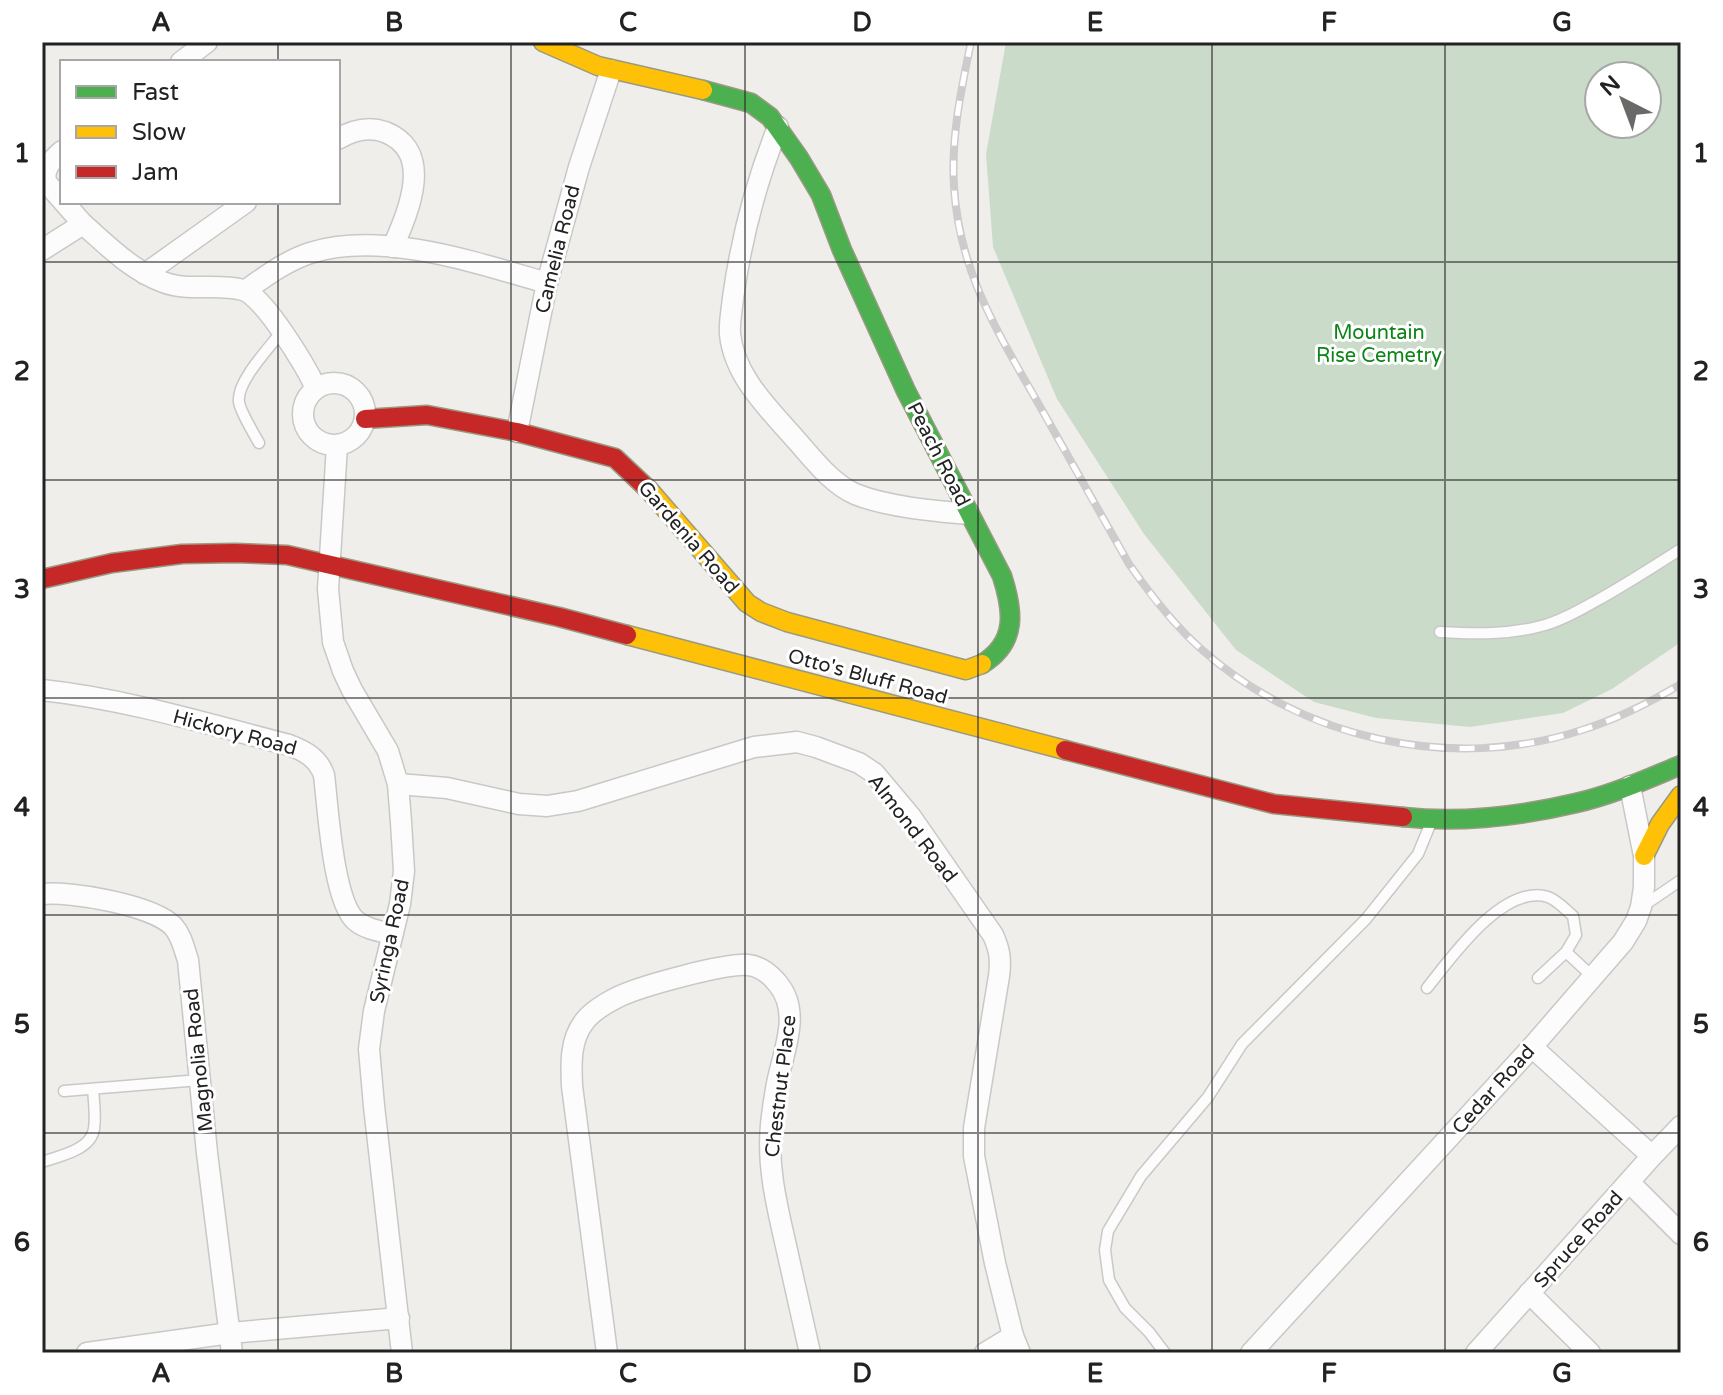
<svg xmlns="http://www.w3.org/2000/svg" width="1723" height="1395" font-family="'Varela Round',sans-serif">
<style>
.cemetery{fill:#cadbca;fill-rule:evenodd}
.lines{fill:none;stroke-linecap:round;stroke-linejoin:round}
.lane-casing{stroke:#c9c8c7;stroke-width:13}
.street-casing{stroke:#c9c8c7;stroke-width:23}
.fast-casing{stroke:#999a82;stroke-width:21}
.slow-casing{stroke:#999a82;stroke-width:21}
.jam-casing{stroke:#999a82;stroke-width:21}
.lane{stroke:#fdfcfc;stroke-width:10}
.street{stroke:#fdfcfc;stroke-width:20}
.fast{stroke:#4caf50;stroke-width:18}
.slow{stroke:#ffc107;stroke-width:18}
.jam{stroke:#c62828;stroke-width:18}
.rail-casing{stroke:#ccc;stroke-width:8}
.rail{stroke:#fff;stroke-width:5;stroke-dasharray:15;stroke-linecap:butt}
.grid{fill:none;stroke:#222;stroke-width:2;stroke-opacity:0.55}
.labels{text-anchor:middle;stroke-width:6;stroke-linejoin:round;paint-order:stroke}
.street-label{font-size:20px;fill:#222;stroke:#fff}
.park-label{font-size:20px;fill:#0c8416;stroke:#fff}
.neatline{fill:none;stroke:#222;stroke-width:3}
.grid-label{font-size:26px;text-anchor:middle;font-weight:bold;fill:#222}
</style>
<rect width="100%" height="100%" fill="#f0eeeb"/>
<path class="cemetery" d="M1006 42H1681V642L1612 689 1563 713 1470 727 1376 718 1314 702 1236 650 1144 534 1057 399 993 247 986 154ZM1599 76H1647V124H1599Z"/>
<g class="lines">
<defs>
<g id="lane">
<path d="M259 443C254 434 240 411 239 402 236 382 270 347 282 331"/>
<path d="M1440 632C1475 634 1510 635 1545 625 1563 620 1580 610 1596 601 1625 585 1653 567 1681 549"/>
<polyline points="1643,906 1681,880"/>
<polyline points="1566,952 1593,977"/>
<path d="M1427 988C1451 958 1503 883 1548 897 1557 900 1566 910 1573 916L1576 935 1566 952 1538 978"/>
<polyline points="64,1091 200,1080"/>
<path d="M42 1162C59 1156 91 1150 94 1129 96 1116 94 1102 93 1089"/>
<polyline points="1165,1353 1149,1332 1125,1308 1109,1280 1105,1250 1108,1231 1141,1176 1208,1097 1242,1044 1366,919 1418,854 1432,820"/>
</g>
<g id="street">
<polyline points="181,62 207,42"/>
<path d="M778 127C756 182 741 240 733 298 732 309 729 323 730 334 734 377 771 411 797 441 814 460 831 483 855 494 887 507 935 511 969 514"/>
<path d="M338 139C353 130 368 126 385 132 435 152 408 212 393 247"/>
<path d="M62 151C52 160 43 168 46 182L83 224"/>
<path d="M42 250 83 224C108 246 131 270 163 282 188 292 217 283 243 290 264 296 306 367 316 388"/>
<polyline points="145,274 246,202"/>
<path d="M246 290C266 276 286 261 310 253 381 230 477 263 547 283"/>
<circle cx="334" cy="414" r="31"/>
<polyline points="517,432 547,283 579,167 611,70"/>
<polyline points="337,446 328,589 333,642 343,671 352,690 388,751 398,784 401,822 404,871 400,904 374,1011 369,1049 374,1106 402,1353"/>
<path d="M42 690C126 699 208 724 289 745 305 751 318 758 324 775 328 807 333 902 356 921 366 929 379 931 392 934"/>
<path d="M398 784 447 788 519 804 547 806 578 801 754 747 797 742 816 747 859 763 874 773 911 817 993 935C1000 950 1001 960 999 976L974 1128V1156L995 1263 1013 1336 1020 1353"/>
<path d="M42 894C71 891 152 905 173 926 182 936 184 949 188 960L207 1153 232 1353"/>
<polyline points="1532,1047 1652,1156"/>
<polyline points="1629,1182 1681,1234"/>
<polyline points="1529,1293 1590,1353"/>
<polyline points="87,1353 230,1333 399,1318"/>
<path d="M607 1353 572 1086C571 1064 570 1040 584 1022 592 1011 606 1003 618 997 641 986 725 963 748 965 760 966 771 975 778 984 803 1014 781 1056 776 1089 774 1101 772 1113 771 1125 767 1167 777 1206 786 1246 794 1282 802 1317 810 1353"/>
<polyline points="985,1353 1013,1336"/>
<polyline points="1251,1353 1532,1047 1623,942 1636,921 1641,907 1644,887 1644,856 1630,786"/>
<polyline points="1476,1353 1652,1156 1681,1126"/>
</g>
<g id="fast">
<path d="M703 90 751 103 770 117 799 158 821 195 842 250 906 391 1002 576C1013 610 1018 642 982 664"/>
<path d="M1403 817C1459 823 1521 816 1576 803 1612 795 1647 779 1681 765"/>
</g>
<g id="slow">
<polyline points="543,42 598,66 703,90"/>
<polyline points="649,490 747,603 761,612 787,622 966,670 982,664"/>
<polyline points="627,635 1065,750"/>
<polyline points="1644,856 1660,824 1681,795"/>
</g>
<g id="jam">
<polyline points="365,419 427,415 517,432 615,458 649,490"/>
<polyline points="42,579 112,563 182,554 235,553 287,555 559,617 627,635"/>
<polyline points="1065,750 1274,804 1403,817"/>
</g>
</defs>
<use href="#lane" class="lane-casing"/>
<use href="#street" class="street-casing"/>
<use href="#fast" class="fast-casing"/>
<use href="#slow" class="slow-casing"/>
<use href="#jam" class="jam-casing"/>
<use href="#lane" class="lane"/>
<use href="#street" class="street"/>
<use href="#fast" class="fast"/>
<use href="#slow" class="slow"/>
<use href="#jam" class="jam"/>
<defs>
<path id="rail" d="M971 42C961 90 951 137 954 186 959 274 1000 336 1042 410 1071 462 1100 513 1129 564 1150 594 1172 623 1200 648 1301 739 1452 773 1582 730 1617 719 1649 703 1681 684"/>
</defs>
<use href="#rail" class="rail-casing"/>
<use href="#rail" class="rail"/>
</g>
<path class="grid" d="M278 42V62M511 42V1353M745 42V1353M978 42V1353M1212 42V1353M1445 42V1353M278 202V1353M42 262H1681M42 480H1681M42 698H1681M42 915H1681M42 1133H1681"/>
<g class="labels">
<g class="street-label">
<text transform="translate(557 249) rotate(-76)" y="7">Camelia Road</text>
<text transform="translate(939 454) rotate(63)" y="7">Peach Road</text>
<text transform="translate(689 537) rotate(49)" y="7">Gardenia Road</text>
<text transform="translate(868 676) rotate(15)" y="7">Otto's Bluff Road</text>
<text transform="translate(235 732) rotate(15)" y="7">Hickory Road</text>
<text transform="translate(913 828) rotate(52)" y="7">Almond Road</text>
<text transform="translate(389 941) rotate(-78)" y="7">Syringa Road</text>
<text transform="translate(198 1060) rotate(-96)" y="7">Magnolia Road</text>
<text transform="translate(780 1086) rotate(-83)" y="7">Chestnut Place</text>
<text transform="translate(1493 1089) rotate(-48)" y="7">Cedar Road</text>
<text transform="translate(1578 1239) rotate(-48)" y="7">Spruce Road</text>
</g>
<g class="park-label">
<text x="1379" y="339">Mountain<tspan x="1379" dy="23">Rise Cemetry</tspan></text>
</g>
</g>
<rect width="1723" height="1395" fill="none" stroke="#ffffff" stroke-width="88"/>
<rect x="60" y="60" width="280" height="144" fill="#ffffff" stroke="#a7a7a7" stroke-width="2"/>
<rect x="76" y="86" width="40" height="12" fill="#4caf50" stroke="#a7a7a7" stroke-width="2"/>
<text x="132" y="100" font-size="24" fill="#222222">Fast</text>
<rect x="76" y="126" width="40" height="12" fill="#ffc107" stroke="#a7a7a7" stroke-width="2"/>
<text x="132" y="140" font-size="24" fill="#222222">Slow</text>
<rect x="76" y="166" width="40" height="12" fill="#c62828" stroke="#a7a7a7" stroke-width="2"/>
<text x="132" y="180" font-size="24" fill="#222222">Jam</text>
<g transform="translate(1623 100) rotate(318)"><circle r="38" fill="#ffffff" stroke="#a7a7a7" stroke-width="2"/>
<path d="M0-6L14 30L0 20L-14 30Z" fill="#6a6968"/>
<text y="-12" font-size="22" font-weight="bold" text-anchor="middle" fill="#222222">N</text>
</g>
<rect x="44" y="44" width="1635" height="1307" class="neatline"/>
<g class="grid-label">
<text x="161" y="31">A</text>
<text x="394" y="31">B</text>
<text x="628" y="31">C</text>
<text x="862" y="31">D</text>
<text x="1095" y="31">E</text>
<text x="1329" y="31">F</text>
<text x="1562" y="31">G</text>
<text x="22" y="162">1</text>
<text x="1701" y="162">1</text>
<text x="22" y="380">2</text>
<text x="1701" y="380">2</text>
<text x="22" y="598">3</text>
<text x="1701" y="598">3</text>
<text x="22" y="816">4</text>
<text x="1701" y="816">4</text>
<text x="22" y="1033">5</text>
<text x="1701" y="1033">5</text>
<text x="22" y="1251">6</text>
<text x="1701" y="1251">6</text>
<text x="161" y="1382">A</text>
<text x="394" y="1382">B</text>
<text x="628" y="1382">C</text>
<text x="862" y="1382">D</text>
<text x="1095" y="1382">E</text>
<text x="1329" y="1382">F</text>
<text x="1562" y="1382">G</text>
</g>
</svg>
